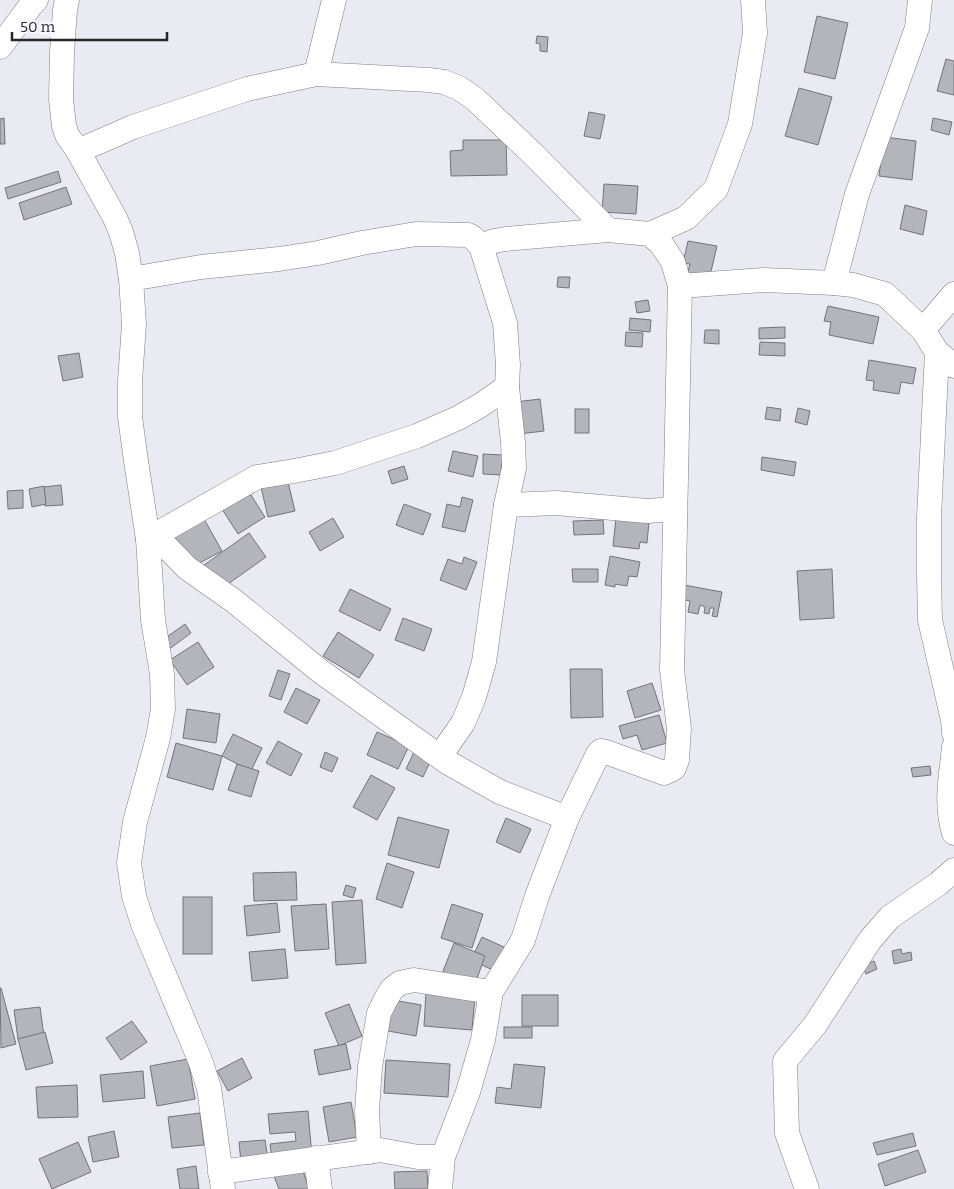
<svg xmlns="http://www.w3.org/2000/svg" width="954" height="1189" font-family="Bitter,serif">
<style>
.building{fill:#b4b4bb;stroke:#73747a}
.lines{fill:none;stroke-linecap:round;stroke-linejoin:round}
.street-casing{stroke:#7e7e85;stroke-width:25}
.street{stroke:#fff;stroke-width:24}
</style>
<rect width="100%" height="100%" fill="#eaeaf2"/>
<g class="building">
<polygon points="817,16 848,23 835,79 804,72"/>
<polygon points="537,36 548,37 547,52 540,51 540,44 536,43"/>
<polygon points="946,59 954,61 954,95 937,91"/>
<polygon points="799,88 832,97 818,145 785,136"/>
<polygon points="589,112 605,115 600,139 584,136"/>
<polygon points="4,118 5,144 0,144 0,119"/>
<polygon points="933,118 952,122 949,135 931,130"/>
<polygon points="884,137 916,141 912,180 879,176"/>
<polygon points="463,140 506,140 507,175 451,176 450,151 463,150"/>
<polygon points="58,171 61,182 8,199 5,188"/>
<polygon points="604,184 638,186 636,214 602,212"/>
<polygon points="66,187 72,204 24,220 19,203"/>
<polygon points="905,205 927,211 923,235 900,229"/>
<polygon points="688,241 717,246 709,280 687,275 690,264 683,263"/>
<polygon points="558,277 570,277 569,288 557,287"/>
<polygon points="648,300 650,311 637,313 635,302"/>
<polygon points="828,306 879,317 873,344 829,335 831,322 824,321"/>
<polygon points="630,318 651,320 650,332 629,330"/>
<polygon points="785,327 785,338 759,339 759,328"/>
<polygon points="705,330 719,330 719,344 704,343"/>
<polygon points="626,332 643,333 642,347 625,346"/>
<polygon points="760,342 785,343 785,356 759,355"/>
<polygon points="79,353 83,377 63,381 58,356"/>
<polygon points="869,360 916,368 913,384 901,382 899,394 873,390 874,381 866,380"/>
<polygon points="540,399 544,431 519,434 515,402"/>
<polygon points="767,407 781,409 780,421 765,419"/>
<polygon points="798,408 810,411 807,425 795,422"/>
<rect x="575" y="409" width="14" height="24"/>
<polygon points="453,451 478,456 473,477 448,471"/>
<polygon points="483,454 502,455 501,475 483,474"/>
<polygon points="762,457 796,462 794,476 761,470"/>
<polygon points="404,466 408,479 392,484 388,471"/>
<polygon points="288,482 295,511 268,517 261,487"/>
<polygon points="61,485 63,505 45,506 44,487"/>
<polygon points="44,486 46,504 32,507 29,489"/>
<polygon points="23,490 23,508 8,509 7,491"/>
<polygon points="249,492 265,517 238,534 222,509"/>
<polygon points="462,497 473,500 465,532 442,527 447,504 460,507"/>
<polygon points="404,504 431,514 423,535 396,525"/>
<polygon points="333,518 344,537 320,551 309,532"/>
<polygon points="616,518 649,522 647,543 640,542 639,549 613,546"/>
<polygon points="204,519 222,551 190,568 173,536"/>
<polygon points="603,520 604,534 574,535 573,521"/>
<polygon points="249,533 266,557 221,589 204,565"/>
<polygon points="610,556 640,562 637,577 629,576 627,586 615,584 615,587 605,585"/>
<polygon points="464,557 477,562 466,590 440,580 448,559 462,564"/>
<polygon points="572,569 598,569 598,582 573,582"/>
<polygon points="832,569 834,618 800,620 797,571"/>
<polygon points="684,585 722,592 717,617 712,616 714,608 710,608 709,614 704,613 705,607 700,605 698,614 688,612 690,601 681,599"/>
<polygon points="350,589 391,609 380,631 339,611"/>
<polygon points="403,618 432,629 424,651 395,640"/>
<polygon points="185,624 191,633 168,650 161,641"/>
<polygon points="338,632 374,655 359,678 323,656"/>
<polygon points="198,642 214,667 187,685 170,660"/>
<polygon points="570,669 602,669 603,717 571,718"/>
<polygon points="278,670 290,674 281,700 269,696"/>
<polygon points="652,683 661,710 635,718 627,691"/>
<polygon points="296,688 320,700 307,724 284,712"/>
<polygon points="187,709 220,714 216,743 183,738"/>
<polygon points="659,715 667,743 642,750 637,735 623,739 619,726"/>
<polygon points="377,732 409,746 398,769 367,755"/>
<polygon points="233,734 262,748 251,771 222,756"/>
<polygon points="278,741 302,754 291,776 266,763"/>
<polygon points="176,743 222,756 213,790 167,777"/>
<polygon points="325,752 338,758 332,772 320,767"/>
<polygon points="414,752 431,760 423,777 406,769"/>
<polygon points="237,764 259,771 251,797 228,790"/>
<polygon points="930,766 931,775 913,777 911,768"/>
<polygon points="371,775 395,788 377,820 353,807"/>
<polygon points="398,817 449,830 439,868 388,855"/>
<polygon points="506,818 531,829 520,853 496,842"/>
<polygon points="387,863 414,872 402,908 376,899"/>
<polygon points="296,872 297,900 254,901 253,873"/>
<polygon points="346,885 356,888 353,898 343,895"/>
<rect x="183" y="897" width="29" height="57"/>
<polygon points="362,900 366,963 336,965 332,902"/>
<polygon points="277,903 280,932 247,936 244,906"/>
<polygon points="326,904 329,949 295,951 291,906"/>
<polygon points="452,904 483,914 472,948 441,938"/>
<polygon points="482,937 506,948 495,971 471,960"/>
<polygon points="454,943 485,956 474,987 442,974"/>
<polygon points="285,949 288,978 252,981 249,952"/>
<polygon points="901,949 902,954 911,952 912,960 894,964 892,951"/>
<polygon points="874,961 877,969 866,974 864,969 864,965"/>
<polygon points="0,988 1,988 16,1044 1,1048"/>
<polygon points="426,992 475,996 472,1030 424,1026"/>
<rect x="522" y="995" width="36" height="31"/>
<polygon points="393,1000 421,1005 416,1036 388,1031"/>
<polygon points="349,1004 362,1036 339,1046 325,1013"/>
<polygon points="40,1007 44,1036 18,1039 14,1010"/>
<polygon points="132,1021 147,1042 121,1060 106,1038"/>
<rect x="504" y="1027" width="28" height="11"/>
<polygon points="45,1032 53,1063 26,1070 18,1039"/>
<polygon points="346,1044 351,1069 319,1075 314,1050"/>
<polygon points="242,1058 252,1078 228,1091 217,1071"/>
<polygon points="188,1059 195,1099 157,1106 150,1066"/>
<polygon points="386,1060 450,1064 448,1097 384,1093"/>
<polygon points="514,1064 545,1067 541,1108 495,1103 497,1087 511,1089"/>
<polygon points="143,1071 145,1098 103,1102 100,1075"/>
<polygon points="77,1085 78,1117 38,1118 36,1087"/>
<polygon points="351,1102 357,1137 329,1142 323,1107"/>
<polygon points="308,1111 312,1156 272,1160 270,1144 296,1141 295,1132 270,1134 268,1114"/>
<polygon points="200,1113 204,1145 172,1148 168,1117"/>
<polygon points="114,1131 119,1157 93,1162 88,1137"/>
<polygon points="913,1133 916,1146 877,1155 873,1143"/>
<polygon points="265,1140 268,1159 241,1162 239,1142"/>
<polygon points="78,1142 91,1172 52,1189 39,1159"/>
<polygon points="918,1150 926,1172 885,1186 878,1164"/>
<polygon points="301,1165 309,1189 279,1189 273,1174"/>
<polygon points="196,1166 199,1189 180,1189 177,1169"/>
<polygon points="427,1171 428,1189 395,1189 394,1172"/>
</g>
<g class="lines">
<defs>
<g id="street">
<polyline points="67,0 65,10 62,52 61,99 64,126 67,135 78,151 115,218 121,232 127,253 131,279 134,324 130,381 130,417 136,461 148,539 153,620 162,674 163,709 158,738 135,822 129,863 134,896 143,924 200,1060 209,1088 223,1189"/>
<polyline points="0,47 31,5 36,0"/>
<polyline points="316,74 334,0"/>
<polyline points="78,151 133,127 247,89 316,74 429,80 444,82 459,88 475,99 535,156 608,230"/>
<polyline points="650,234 686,218 716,189 740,124 755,33 753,0"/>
<polyline points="131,279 201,267 279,259 318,253 362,243 416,234 468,235 472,237 481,246 505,323 508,365 507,387 513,442 514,468 506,505 484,662 474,697 463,723 440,756"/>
<polyline points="834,283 857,194 917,28 920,0"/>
<polyline points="680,286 764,280 834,283 853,285 885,294 923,330 937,352 954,366"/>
<polyline points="923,330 954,294"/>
<polyline points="937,352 929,517 929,576 930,620 953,720 954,733"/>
<polyline points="506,505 556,503 647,511 674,509"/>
<polyline points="155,535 187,568 234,601 320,671 447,762 500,792 567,818"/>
<polyline points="148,539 257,477 294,471 335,463 417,436 458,418 481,405 507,387"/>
<path d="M954 747C951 777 945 803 954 833"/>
<polyline points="369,1152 367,1111 370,1067 379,1013 386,999 392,989 400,983 414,980 491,992"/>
<polyline points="316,1158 320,1189"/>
<polyline points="220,1172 380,1150 418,1157 443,1157"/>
<polyline points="440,1189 443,1157 468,1092 483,1040 491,992 523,940 537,896 567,818 598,754 601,751 606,752 664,773 671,770 674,768 677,760 679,729 672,670 680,286 673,262 662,245 650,234 608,230 506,239 494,241 481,246"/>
<polyline points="807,1189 787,1133 785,1061 815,1025 870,940 890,917 938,884 954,870"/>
</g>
</defs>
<use href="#street" class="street-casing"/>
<use href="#street" class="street"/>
</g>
<path d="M12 32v8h155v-8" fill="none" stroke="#262629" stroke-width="2.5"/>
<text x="20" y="32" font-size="15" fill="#262629" stroke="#f7f8ff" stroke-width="4" paint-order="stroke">50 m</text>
</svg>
